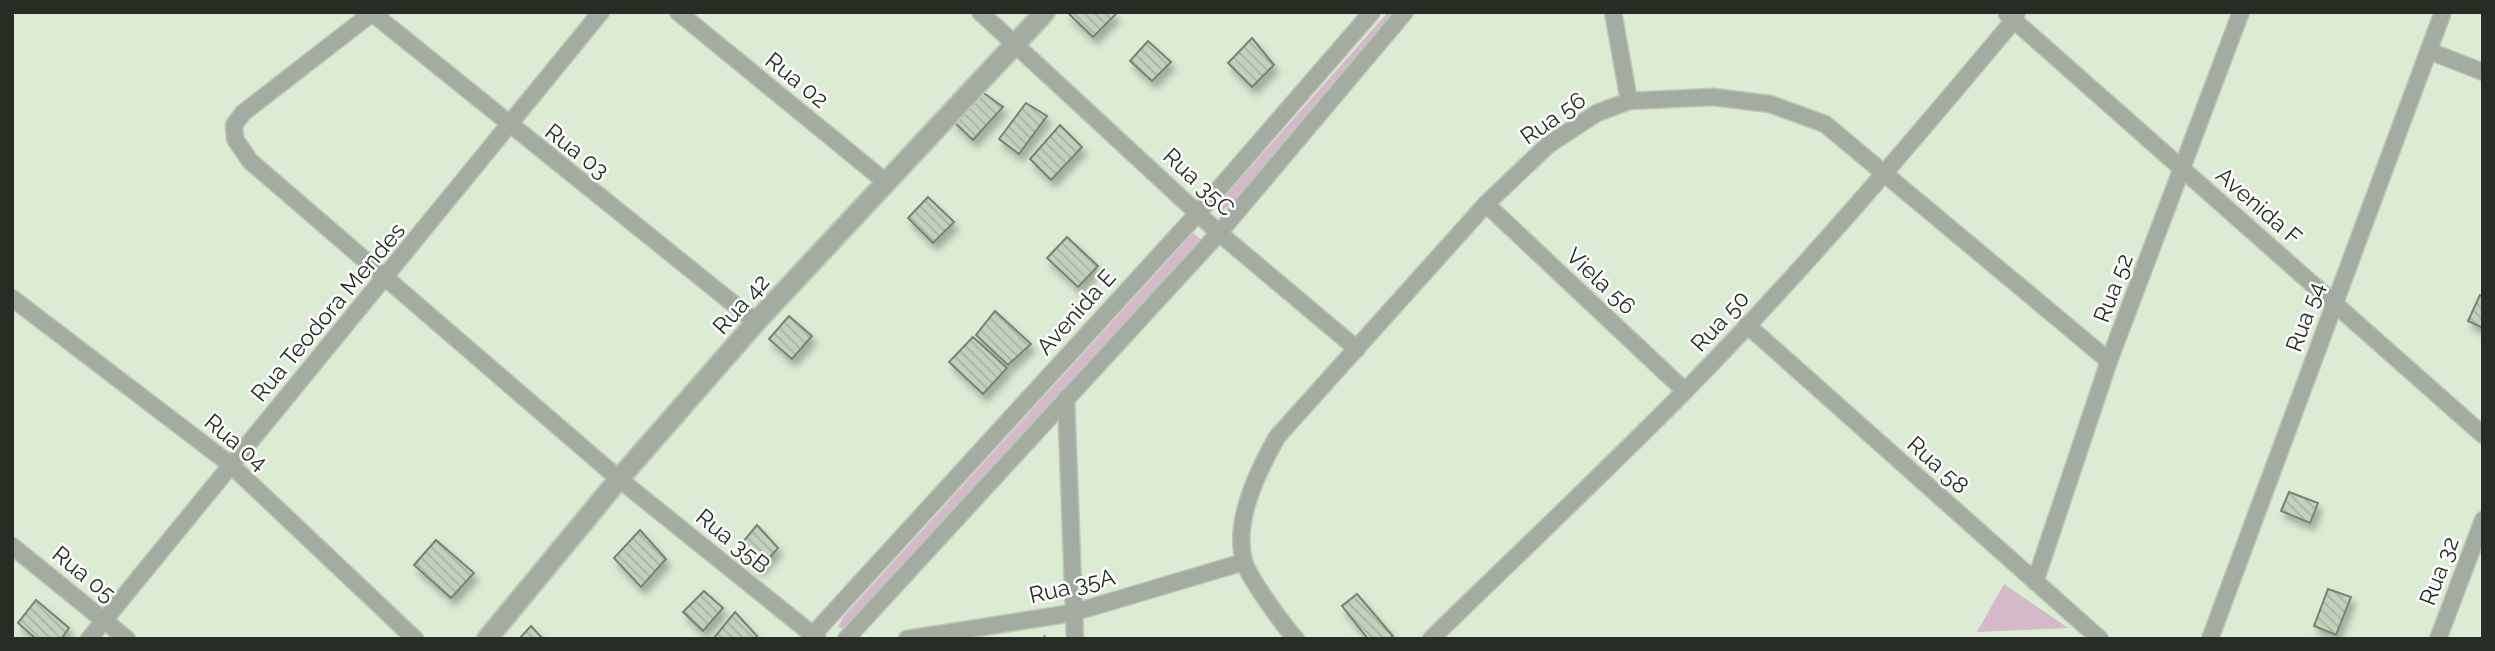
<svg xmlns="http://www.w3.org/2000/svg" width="2495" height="651" font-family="Raleway,sans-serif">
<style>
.park{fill:#d4bac9}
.building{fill:url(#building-back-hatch);stroke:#76846f;stroke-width:2;filter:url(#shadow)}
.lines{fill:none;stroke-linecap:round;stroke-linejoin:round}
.minor-casing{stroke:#bbc9b4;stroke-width:19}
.tertiary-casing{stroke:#bbc9b4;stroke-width:23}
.path{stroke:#a0ac99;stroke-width:3.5;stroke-dasharray:3.5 5;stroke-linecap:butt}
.minor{stroke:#a4aba1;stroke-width:16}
.tertiary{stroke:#a4aba1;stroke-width:19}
.labels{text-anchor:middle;stroke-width:5;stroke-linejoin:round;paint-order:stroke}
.street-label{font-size:23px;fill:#272d24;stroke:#fff}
</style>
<defs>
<pattern id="building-back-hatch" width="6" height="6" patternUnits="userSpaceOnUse" patternTransform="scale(1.75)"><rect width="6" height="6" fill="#c2d1bb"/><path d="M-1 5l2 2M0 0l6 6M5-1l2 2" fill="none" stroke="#a7b4a1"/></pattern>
<filter id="shadow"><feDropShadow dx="4" dy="7" stdDeviation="3.5" flood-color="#0004"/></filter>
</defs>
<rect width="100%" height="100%" fill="#dcebd4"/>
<g class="park">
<polygon points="1388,12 1400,12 1239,197 1221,212 1217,208 1218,204"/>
<polygon points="1193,233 1203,241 852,623 844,629 838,627 843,617"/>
<polygon points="2004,584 2068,628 1977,632"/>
</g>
<g class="building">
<polygon points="1067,12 1114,12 1116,14 1093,37"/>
<polygon points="1252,38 1274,65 1252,87 1228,63"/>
<polygon points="1148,41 1171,62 1152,81 1130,61"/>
<polygon points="981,91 1003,107 973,140 953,121"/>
<polygon points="1026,103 1047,116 1019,154 999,139"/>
<polygon points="1060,125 1082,147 1051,180 1030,159"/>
<polygon points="928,197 954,222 933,243 908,218"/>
<polygon points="1067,237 1098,266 1078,287 1047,258"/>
<polygon points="2480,295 2483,296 2483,328 2468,321"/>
<polygon points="995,311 1031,344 1008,365 976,335"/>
<polygon points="789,316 812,336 792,359 769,339"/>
<polygon points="973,337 1007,368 983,394 949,362"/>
<polygon points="2289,492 2318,503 2310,523 2281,511"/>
<polygon points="757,525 778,548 759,569 737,549"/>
<polygon points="640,530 666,559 641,587 614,558"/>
<polygon points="436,540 474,573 451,598 414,565"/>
<polygon points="2328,589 2351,597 2336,635 2314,626"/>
<polygon points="704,591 723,608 703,631 683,612"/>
<polygon points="1357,594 1393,636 1389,639 1368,639 1342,606"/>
<polygon points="36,600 69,628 61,639 36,639 18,623"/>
<polygon points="735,612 757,636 755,639 713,639"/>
<polygon points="531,626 543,639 519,639"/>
</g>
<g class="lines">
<defs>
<g id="minor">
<polyline points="371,12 756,322"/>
<polyline points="678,12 887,183"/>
<polyline points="980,12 1219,233 1357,349"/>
<polyline points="1613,12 1629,101"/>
<polyline points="372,13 243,113 234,125 235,139 250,161 619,479 818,639"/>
<polyline points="2007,14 2483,435"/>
<polyline points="2429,51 2483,72"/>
<polyline points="1486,204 1685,391"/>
<polyline points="12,298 231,465 415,639"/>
<polyline points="1747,325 2100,639"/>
<polyline points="1066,398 1075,639"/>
<polyline points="12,546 127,639"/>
<polyline points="2035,582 2109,361 2241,12"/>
<polyline points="89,639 601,12"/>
<polyline points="809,639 1198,213 1372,12"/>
<polyline points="846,639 1219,233 1405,12"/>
<polyline points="907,639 1072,613 1244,562"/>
<path d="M1296 639C1284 626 1248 577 1244 561 1233 521 1258 471 1277 437L1486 204 1548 145 1597 113 1629 101 1713 97 1770 104 1825 124 2109 361"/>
<path d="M1431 639C1516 556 1602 475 1685 391 1801 273 1908 147 2014 20L2017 12"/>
<polyline points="2210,639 2443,12"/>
<polyline points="2438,639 2483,520"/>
</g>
<polyline id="tertiary" points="487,639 619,479 756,322 1045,12"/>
</defs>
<use href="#minor" class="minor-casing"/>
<use href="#tertiary" class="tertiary-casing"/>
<polyline class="path" points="1044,639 1045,636 1052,639"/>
<use href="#minor" class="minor"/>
<use href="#tertiary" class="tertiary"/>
</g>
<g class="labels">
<g class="street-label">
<text transform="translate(797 80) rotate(39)" y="8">Rua 02</text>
<text transform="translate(1553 118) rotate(-35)" y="8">Rua 56</text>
<text transform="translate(577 151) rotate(38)" y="8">Rua 03</text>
<text transform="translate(1199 182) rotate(43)" y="8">Rua 35C</text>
<text transform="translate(2259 206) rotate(41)" y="8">Avenida F</text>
<text transform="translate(1601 281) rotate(43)" y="8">Viela 56</text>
<text transform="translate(2113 288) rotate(-69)" y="8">Rua 52</text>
<text transform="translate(741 304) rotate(-48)" y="8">Rua 42</text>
<text transform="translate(328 312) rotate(-50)" y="8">Rua Teodora Mendes</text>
<text transform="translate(1076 312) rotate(-48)" y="8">Avenida E</text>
<text transform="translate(2305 317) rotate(-70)" y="8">Rua 54</text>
<text transform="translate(1720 321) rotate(-47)" y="8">Rua 50</text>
<text transform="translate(236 442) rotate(40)" y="8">Rua 04</text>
<text transform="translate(1938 465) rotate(42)" y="8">Rua 58</text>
<text transform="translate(733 541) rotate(39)" y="8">Rua 35B</text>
<text transform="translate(2439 571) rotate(-69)" y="8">Rua 32</text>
<text transform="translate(84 574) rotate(39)" y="8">Rua 05</text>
<text transform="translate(1072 586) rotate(-13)" y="8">Rua 35A</text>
</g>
</g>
<rect width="2495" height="651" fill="none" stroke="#272d24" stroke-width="28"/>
</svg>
